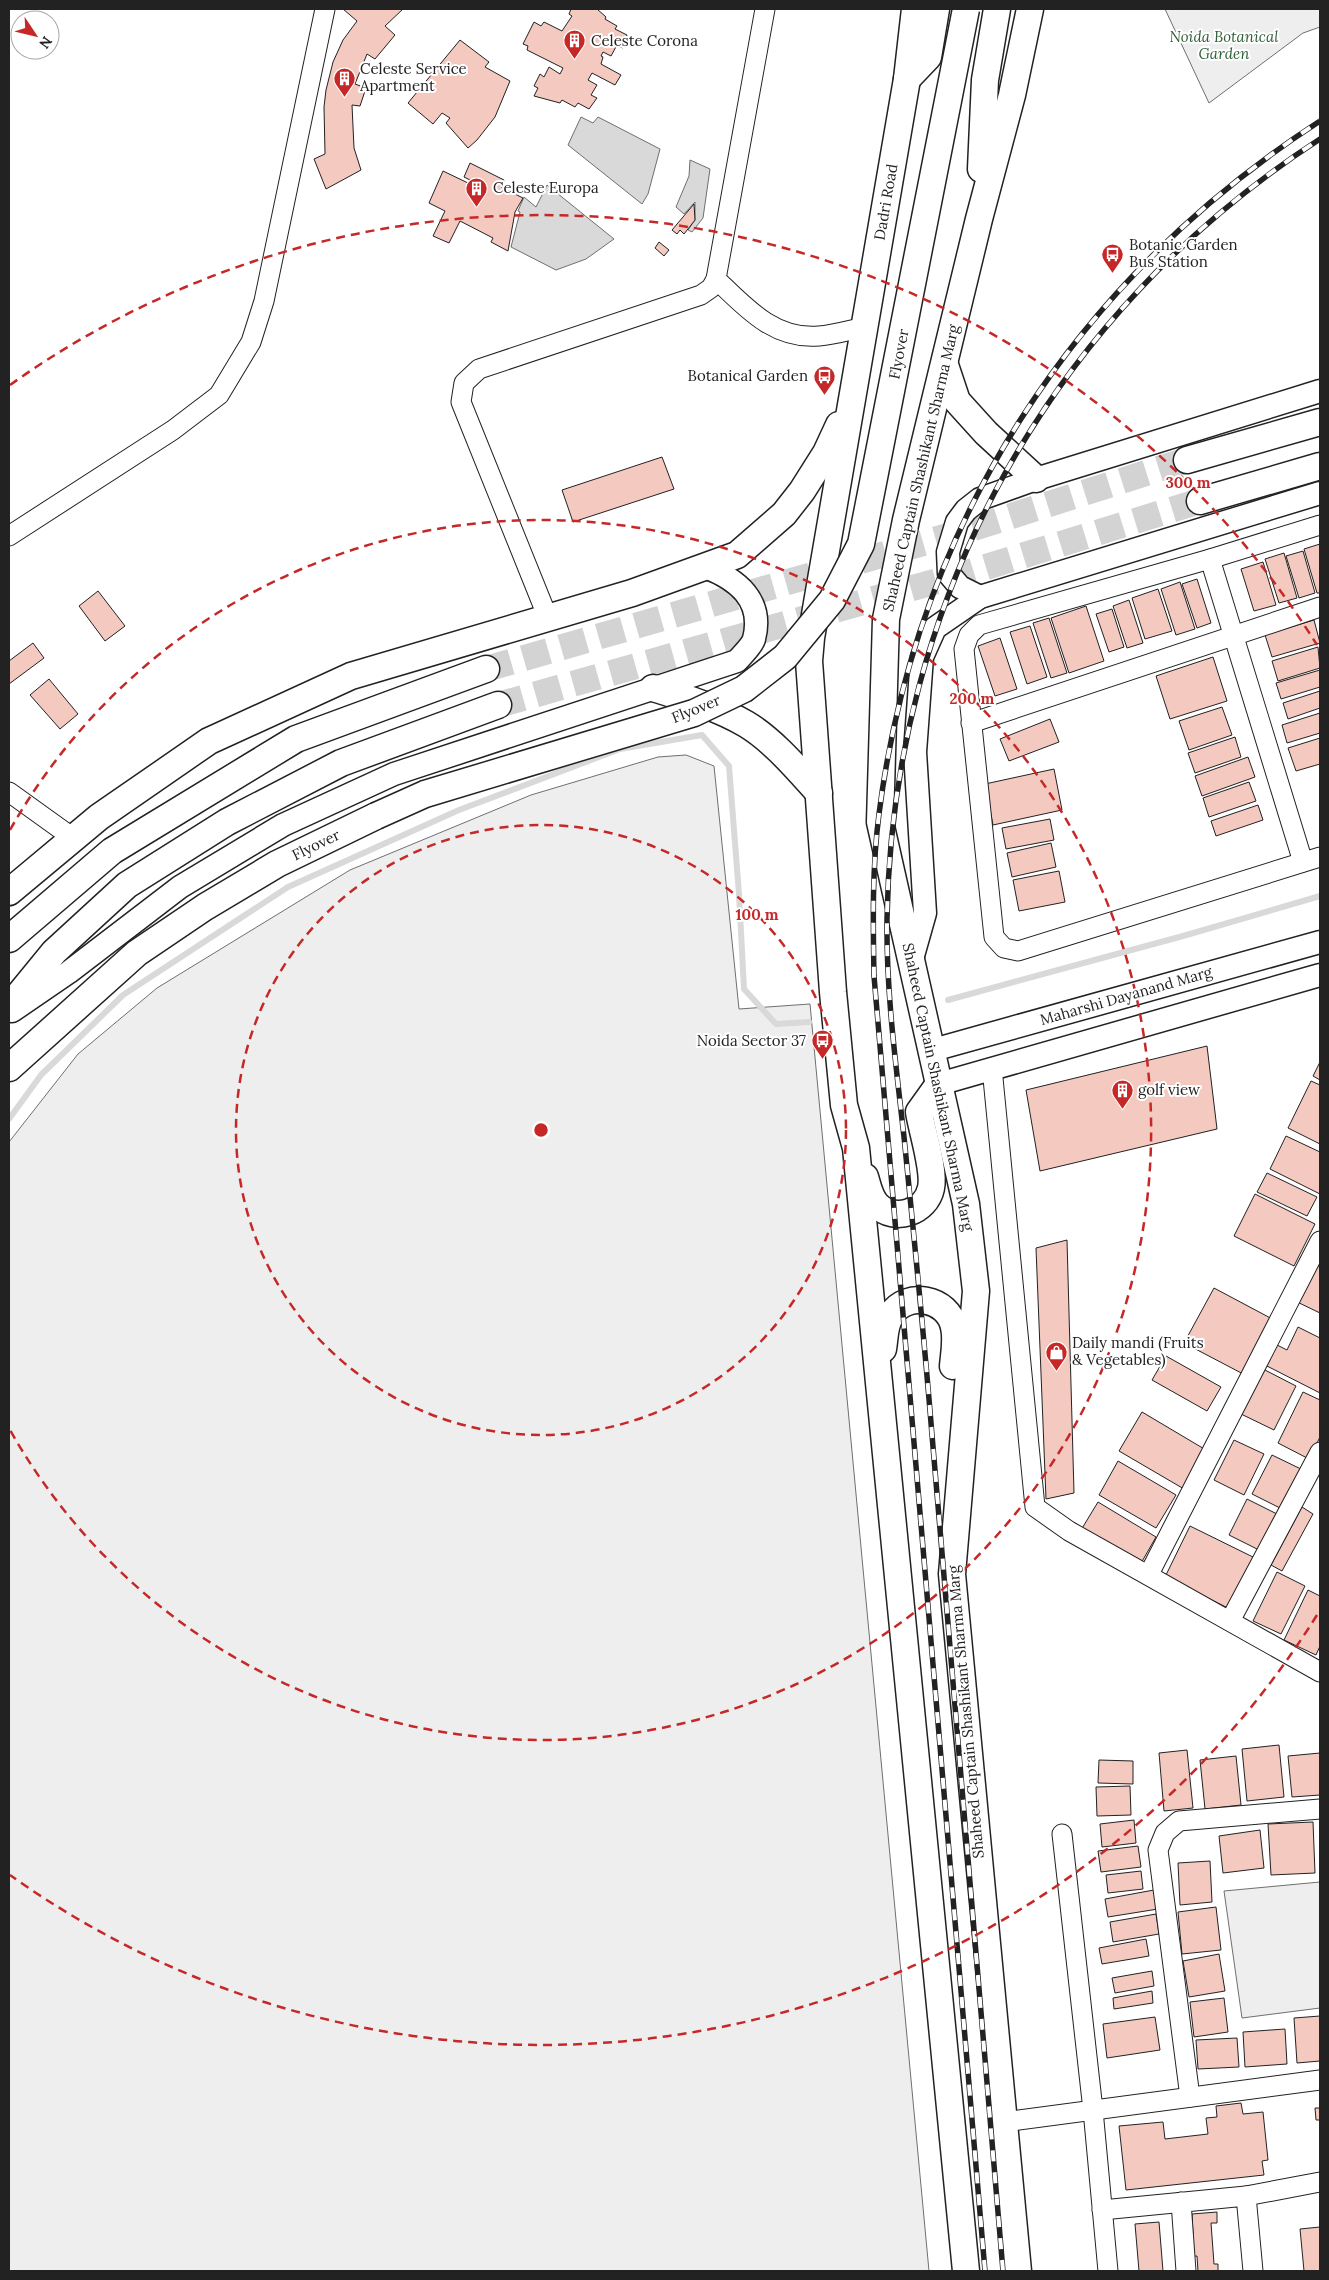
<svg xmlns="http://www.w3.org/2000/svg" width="1329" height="2280" font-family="Lora,serif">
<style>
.green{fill:#eee;stroke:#6f6f6f}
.water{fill:#d9d9d9;stroke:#6f6f6f}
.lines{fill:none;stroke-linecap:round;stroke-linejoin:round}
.stream{stroke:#d9d9d9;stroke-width:6}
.building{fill:#f3c9c0;stroke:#222}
.secondary-tunnel{stroke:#d3d3d3;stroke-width:26;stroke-dasharray:26 13;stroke-linecap:butt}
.minor-casing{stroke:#222;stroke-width:21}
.tertiary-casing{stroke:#222;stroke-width:25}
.secondary-casing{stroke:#222;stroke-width:29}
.minor{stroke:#fff;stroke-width:19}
.tertiary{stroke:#fff;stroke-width:22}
.secondary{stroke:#fff;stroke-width:26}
.rail-casing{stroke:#222;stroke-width:5.5}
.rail{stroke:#fff;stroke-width:4;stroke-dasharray:11;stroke-linecap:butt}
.secondary-bridge-casing{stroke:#222;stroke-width:29;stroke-linecap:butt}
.secondary-bridge{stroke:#fff;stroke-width:26}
.ring{fill:none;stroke:#c62828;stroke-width:2.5;stroke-dasharray:9 6}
.labels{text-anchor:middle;stroke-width:4;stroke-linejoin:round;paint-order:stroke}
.park-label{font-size:15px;font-style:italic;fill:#2f5e38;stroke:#fff}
.poi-label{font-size:15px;fill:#222;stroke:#fff;text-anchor:start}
.street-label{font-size:15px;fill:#222;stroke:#fff}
.centre{fill:#c62828;stroke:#fff;stroke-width:2.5}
.ring-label{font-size:15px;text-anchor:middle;font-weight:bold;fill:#c62828;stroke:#fff;stroke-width:4;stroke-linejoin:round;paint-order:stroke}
</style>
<rect width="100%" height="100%" fill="#fff"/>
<g class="green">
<polygon points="1165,9 1320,9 1320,27 1303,33 1209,103"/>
<polygon points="686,755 714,766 739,1009 810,1004 929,2271 9,2271 9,1142 78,1054 157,988 350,870 531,795 658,757"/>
<polygon points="1320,1882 1320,2008 1242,2018 1224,1891"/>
</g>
<g class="water">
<polygon points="581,117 593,123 598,117 660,149 648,194 642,204 568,145"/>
<polygon points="690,160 710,169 703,218 692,232 688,230 695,220 695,202 684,214 676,207 689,176"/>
<polygon points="547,185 614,239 586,259 556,270 511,247 520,212 518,211 524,197 536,207"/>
</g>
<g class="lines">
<g class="stream">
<polyline points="948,1000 1183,936 1320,896"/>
<polyline points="9,1119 41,1075 123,995 288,887 459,810 620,749 702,735 729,766 739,894 744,989 776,1024 809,1022"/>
</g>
</g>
<g class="building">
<polygon points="343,9 403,9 385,26 395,35 375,59 367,54 355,84 366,88 360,106 352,105 354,148 361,170 326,189 314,159 325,154 324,107 326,90 333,62 343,40 357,21"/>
<polygon points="571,9 597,9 606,17 605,19 617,26 615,29 627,35 623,48 617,45 611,56 603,52 601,56 603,57 601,64 621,75 615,85 592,73 588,80 597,85 591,95 597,98 589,109 578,103 575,107 562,100 560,103 534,96 538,88 534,86 540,74 544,77 549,67 560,74 563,68 527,50 528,46 523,44 534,22 541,26 544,22 562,31 572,16 569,14"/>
<polygon points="460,40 489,62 485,67 510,81 495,117 477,140 468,148 446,123 450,118 442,113 433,124 408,103"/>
<polygon points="470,163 504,180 501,187 523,198 515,212 508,251 491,242 493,238 460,221 449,243 433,236 445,211 429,203 443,171 468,183 470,180 464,177"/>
<polygon points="694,204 695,220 684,234 680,230 677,234 672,230"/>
<polygon points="659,242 669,250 664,256 655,248"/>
<polygon points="662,457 674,489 573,522 562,490"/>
<polygon points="1320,544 1320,593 1317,593 1304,549"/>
<polygon points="1303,551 1315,593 1299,598 1286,556"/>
<polygon points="1284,553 1297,598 1279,603 1265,559"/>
<polygon points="1263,562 1276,605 1254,611 1241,569"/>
<polygon points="1197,579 1211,623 1197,628 1182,584"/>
<polygon points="1180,582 1195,629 1176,635 1161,589"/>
<polygon points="1158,589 1172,631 1145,639 1132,598"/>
<polygon points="98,591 125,626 105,641 79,606"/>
<polygon points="1129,600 1143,643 1127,648 1113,606"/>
<polygon points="1086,606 1104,661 1069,673 1051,618"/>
<polygon points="1112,609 1124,647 1109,652 1096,614"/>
<polygon points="1049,618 1067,673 1051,678 1033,623"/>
<polygon points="1314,620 1320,643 1272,657 1265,635"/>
<polygon points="1030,626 1047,677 1027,684 1010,632"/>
<polygon points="1000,638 1017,689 995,696 978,646"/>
<polygon points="33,643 44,658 9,684 9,661"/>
<polygon points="1318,647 1320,668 1278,681 1272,661"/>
<polygon points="1213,657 1227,701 1170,719 1156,676"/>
<polygon points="1320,670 1320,687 1281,699 1276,683"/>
<polygon points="49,679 78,714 60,729 30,695"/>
<polygon points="1320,691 1320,708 1288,719 1283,703"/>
<polygon points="1222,707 1232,735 1189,750 1179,721"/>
<polygon points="1320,713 1320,733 1287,743 1282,725"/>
<polygon points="1050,719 1059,742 1009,761 1000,739"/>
<polygon points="1235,737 1241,757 1195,773 1188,753"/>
<polygon points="1320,738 1320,764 1296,771 1288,748"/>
<polygon points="1248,757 1255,777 1202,796 1195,776"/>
<polygon points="1054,769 1062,810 993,825 985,784"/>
<polygon points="1249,782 1256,801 1209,817 1203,798"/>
<polygon points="1258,805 1263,820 1216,836 1211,821"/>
<polygon points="1050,819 1054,840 1006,849 1002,828"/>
<polygon points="1051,843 1056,867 1012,877 1007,853"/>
<polygon points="1059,871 1065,902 1019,911 1013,880"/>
<polygon points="1207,1046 1217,1129 1040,1171 1026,1090"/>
<polygon points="1320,1062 1320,1080 1313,1076"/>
<polygon points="1311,1081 1320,1085 1320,1144 1288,1128"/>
<polygon points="1286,1136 1320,1152 1320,1194 1270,1169"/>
<polygon points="1267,1173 1317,1197 1307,1216 1257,1192"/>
<polygon points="1255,1194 1315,1224 1294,1266 1234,1236"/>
<polygon points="1067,1240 1074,1493 1046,1499 1036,1248"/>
<polygon points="1312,1260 1320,1264 1320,1313 1293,1300"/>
<polygon points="1214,1288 1276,1321 1247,1376 1184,1343"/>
<polygon points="1298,1327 1320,1338 1320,1393 1265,1365 1275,1344 1287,1350"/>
<polygon points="1166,1356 1221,1387 1207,1411 1152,1380"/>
<polygon points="1263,1369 1296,1386 1274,1430 1241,1414"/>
<polygon points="1303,1392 1320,1400 1320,1437 1309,1459 1278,1443"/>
<polygon points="1142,1412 1206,1450 1184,1489 1119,1451"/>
<polygon points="1234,1440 1264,1454 1244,1495 1214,1480"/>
<polygon points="1272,1455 1303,1470 1284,1510 1252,1494"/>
<polygon points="1118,1461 1176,1495 1156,1528 1099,1495"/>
<polygon points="1247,1499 1279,1515 1261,1551 1229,1535"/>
<polygon points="1098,1502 1156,1537 1140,1565 1081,1530"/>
<polygon points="1302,1507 1313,1514 1282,1571 1271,1565"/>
<polygon points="1190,1526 1257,1559 1232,1610 1165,1577"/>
<polygon points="1277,1572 1305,1586 1281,1634 1253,1621"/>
<polygon points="1308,1590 1320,1596 1320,1646 1316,1655 1284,1640"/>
<polygon points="1279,1745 1284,1797 1247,1801 1242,1749"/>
<polygon points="1187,1750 1193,1808 1164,1811 1159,1753"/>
<polygon points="1320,1753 1320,1795 1292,1797 1288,1756"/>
<polygon points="1236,1756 1241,1805 1205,1809 1200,1760"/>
<polygon points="1099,1760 1133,1761 1133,1784 1098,1783"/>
<polygon points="1130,1786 1131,1815 1097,1816 1096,1787"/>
<polygon points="1134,1820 1136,1843 1102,1847 1100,1824"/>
<polygon points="1313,1822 1315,1873 1271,1875 1268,1824"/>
<polygon points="1260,1830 1264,1868 1223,1873 1219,1836"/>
<polygon points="1138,1846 1141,1867 1101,1872 1098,1851"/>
<polygon points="1210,1861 1212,1902 1180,1905 1178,1863"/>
<polygon points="1141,1871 1143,1889 1108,1893 1106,1875"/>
<polygon points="1154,1890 1158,1909 1108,1917 1105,1899"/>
<polygon points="1216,1907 1221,1950 1182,1954 1178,1912"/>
<polygon points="1156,1914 1159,1934 1113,1942 1110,1922"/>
<polygon points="1146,1939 1149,1956 1102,1964 1099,1948"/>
<polygon points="1219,1954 1225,1991 1189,1997 1183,1961"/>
<polygon points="1152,1971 1154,1986 1115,1993 1112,1978"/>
<polygon points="1152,1991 1153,2003 1114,2009 1113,1998"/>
<polygon points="1224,1998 1228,2032 1194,2037 1190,2002"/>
<polygon points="1320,2016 1320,2061 1297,2063 1294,2018"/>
<polygon points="1155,2017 1160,2050 1107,2058 1103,2024"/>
<polygon points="1285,2029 1287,2064 1245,2067 1243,2032"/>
<polygon points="1237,2038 1239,2067 1198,2069 1196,2040"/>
<polygon points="1241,2103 1243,2114 1263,2112 1268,2160 1262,2161 1264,2175 1126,2190 1119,2126 1163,2122 1165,2139 1208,2134 1206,2118 1217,2117 1216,2106"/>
<polygon points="1315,2108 1320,2108 1320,2120 1316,2120"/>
<polygon points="1217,2212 1217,2223 1211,2223 1214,2264 1218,2264 1218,2271 1198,2271 1197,2256 1187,2257 1186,2234 1193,2234 1192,2214"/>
<polygon points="1159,2222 1163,2271 1139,2271 1135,2224"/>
<polygon points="1320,2227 1320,2271 1304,2271 1300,2229"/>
</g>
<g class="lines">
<g class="secondary-tunnel">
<polyline points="486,669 958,533 1187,460"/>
<polyline points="498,705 973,571 1200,501"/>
</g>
<defs>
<g id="minor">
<path d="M716 279C745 307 774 340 819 336 834 335 850 330 865 327"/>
<polyline points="1320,525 1210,559 979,625 969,635 964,649 994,937 1004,948 1018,951 1320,857"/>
<polyline points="9,536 173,430 219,395 251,342 264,301 325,9"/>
<polyline points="1210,559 1303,862"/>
<polyline points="548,618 461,402 464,383 479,369 701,295 711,288 716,279 765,9"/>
<polyline points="971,723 1320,607"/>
<polyline points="9,792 73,838"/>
<polyline points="992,1068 1035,1507 1069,1531 1320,1672"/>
<polyline points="1149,1574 1320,1241"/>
<polyline points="1230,1621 1320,1452"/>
<polyline points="1062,1834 1093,2110 1108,2271"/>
<polyline points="1190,2097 1158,1850 1165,1833 1179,1821 1320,1809"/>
<polyline points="1004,2122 1320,2080"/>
<polyline points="1246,2196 1320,2182"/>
<polyline points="1181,2202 1186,2271"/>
<polyline points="1102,2210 1246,2196 1253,2271"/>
</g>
<g id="tertiary">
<polyline points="980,597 960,587 949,574 948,552 957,522 966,510 980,499 1036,479 1320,391"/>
<polyline points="912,959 925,913 915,752 922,657 935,628 980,597 1320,493"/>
<path d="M12 1011 69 972 180 887 283 825 394 774 737 661C742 655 752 646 754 639 764 600 737 579 705 567"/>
<polyline points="933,1050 1320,942"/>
<polyline points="939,1084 1320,975"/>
</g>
<g id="secondary">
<polyline points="915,9 907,79 811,638 809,661 833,992 844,1105 856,1148 966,2271"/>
<polyline points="907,79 928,57 936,9"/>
<polyline points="981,169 985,80 997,9"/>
<polyline points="945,365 957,401 986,433 1036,479"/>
<polyline points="1187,460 1320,422"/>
<polyline points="1200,501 1320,466"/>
<path d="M653 688C685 698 717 707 746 724 773 740 798 770 819 793"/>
<polyline points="9,892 99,817 209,741 220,736 351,676 632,593 737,555 784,514 802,491 826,453 839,425"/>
<polyline points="9,939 112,851 296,739 486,669"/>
<polyline points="9,1007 54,952 127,885 227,822 341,763 498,705"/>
<polyline points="9,1068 137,953 205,907 277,864 376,816"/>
<path d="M865 1177C868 1187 870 1198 877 1205 895 1223 926 1212 931 1188 935 1171 922 1131 919 1112L939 1084"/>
<path d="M883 1349C885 1338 884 1325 891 1315 907 1290 948 1298 954 1327 957 1340 954 1354 953 1366"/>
<polyline points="1018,2271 952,1574 976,1291 966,1204 880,822 886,619 906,520 979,219 1012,95 1030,9"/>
</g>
</defs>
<use href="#minor" class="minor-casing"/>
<use href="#tertiary" class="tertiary-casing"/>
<use href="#secondary" class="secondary-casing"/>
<use href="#minor" class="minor"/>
<use href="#tertiary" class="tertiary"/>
<use href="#secondary" class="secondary"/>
<defs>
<g id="rail">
<path d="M985 2271 874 976C873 922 872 868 879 814 916 523 1075 280 1320 121"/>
<path d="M1003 2271C979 1992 956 1714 932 1435 924 1335 914 1236 904 1137 896 1065 886 992 887 919 892 599 1051 313 1320 139"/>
</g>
</defs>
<use href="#rail" class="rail-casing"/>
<use href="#rail" class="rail"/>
<defs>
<polyline id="secondary-bridge" points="376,816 425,794 694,713 744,689 785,657 832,600 861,544 966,9"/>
</defs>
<use href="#secondary-bridge" class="secondary-bridge-casing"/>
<use href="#secondary-bridge" class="secondary-bridge"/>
</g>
<g class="ring">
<circle cx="541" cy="1130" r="305"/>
<path d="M10 830A610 610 0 1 1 10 1430"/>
<path d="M1317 1615A915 915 0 0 1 10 1875M10 385A915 915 0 0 1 1317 645"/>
</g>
<defs>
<symbol id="building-pin" viewBox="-11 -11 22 30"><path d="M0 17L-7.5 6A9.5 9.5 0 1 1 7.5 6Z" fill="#c62828" stroke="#fff"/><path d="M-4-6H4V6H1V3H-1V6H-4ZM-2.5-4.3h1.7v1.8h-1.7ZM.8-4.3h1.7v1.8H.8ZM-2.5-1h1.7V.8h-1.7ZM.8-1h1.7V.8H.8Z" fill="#fff"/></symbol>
<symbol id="bus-pin" viewBox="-11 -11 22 30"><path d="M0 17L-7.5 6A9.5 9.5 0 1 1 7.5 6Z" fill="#c62828" stroke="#fff"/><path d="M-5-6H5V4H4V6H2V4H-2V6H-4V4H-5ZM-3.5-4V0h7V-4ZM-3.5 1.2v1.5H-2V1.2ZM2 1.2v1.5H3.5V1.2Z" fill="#fff"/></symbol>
<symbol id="shop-pin" viewBox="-11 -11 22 30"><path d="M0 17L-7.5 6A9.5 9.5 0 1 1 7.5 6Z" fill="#c62828" stroke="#fff"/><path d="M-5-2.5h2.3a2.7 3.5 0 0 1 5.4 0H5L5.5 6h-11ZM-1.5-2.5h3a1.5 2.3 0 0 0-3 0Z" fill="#fff"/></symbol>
</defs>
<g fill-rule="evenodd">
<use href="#building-pin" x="562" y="28" width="25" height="34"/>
<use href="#building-pin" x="332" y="66" width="25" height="34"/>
<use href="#building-pin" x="464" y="176" width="25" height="34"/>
<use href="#bus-pin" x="1100" y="242" width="25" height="34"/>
<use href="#bus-pin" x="812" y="364" width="25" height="34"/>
<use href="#bus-pin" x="810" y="1028" width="25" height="34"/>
<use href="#building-pin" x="1110" y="1078" width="25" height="34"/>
<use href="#shop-pin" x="1044" y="1340" width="25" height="34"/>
</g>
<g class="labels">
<g class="park-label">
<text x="1224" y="42">Noida Botanical<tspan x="1224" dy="17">Garden</tspan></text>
</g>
<g class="poi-label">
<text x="591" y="46">Celeste Corona</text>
<text x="360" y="74">Celeste Service<tspan x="360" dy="17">Apartment</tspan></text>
<text x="493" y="193">Celeste Europa</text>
<text x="1129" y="250">Botanic Garden<tspan x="1129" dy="17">Bus Station</tspan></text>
<text x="808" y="381" text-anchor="end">Botanical Garden</text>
<text x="806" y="1046" text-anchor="end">Noida Sector 37</text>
<text x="1138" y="1095">golf view</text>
<text x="1072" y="1348">Daily mandi (Fruits<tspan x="1072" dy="17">&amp; Vegetables)</tspan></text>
</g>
<g class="street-label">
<text transform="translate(886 202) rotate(-80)" y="5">Dadri Road</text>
<text transform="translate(899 354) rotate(-79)" y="5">Flyover</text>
<text transform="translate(921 468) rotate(-77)" y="5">Shaheed Captain Shashikant Sharma Marg</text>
<text transform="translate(696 709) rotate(-22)" y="5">Flyover</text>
<text transform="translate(316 845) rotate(-26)" y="5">Flyover</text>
<text transform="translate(1126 996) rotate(-16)" y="5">Maharshi Dayanand Marg</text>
<text transform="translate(938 1087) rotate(78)" y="5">Shaheed Captain Shashikant Sharma Marg</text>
<text transform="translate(966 1712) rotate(-95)" y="5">Shaheed Captain Shashikant Sharma Marg</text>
</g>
</g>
<circle cx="541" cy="1130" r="8" class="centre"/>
<g class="ring-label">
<text x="1188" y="488">300 m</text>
<text x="972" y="704">200 m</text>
<text x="757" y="920">100 m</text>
</g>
<rect width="1329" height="2280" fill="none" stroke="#222222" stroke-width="20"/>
<g transform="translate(35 35) rotate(125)"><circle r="24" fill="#ffffff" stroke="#a7a7a7"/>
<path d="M0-4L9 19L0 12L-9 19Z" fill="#c62828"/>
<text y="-8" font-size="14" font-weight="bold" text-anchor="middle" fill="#222222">N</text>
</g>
</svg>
